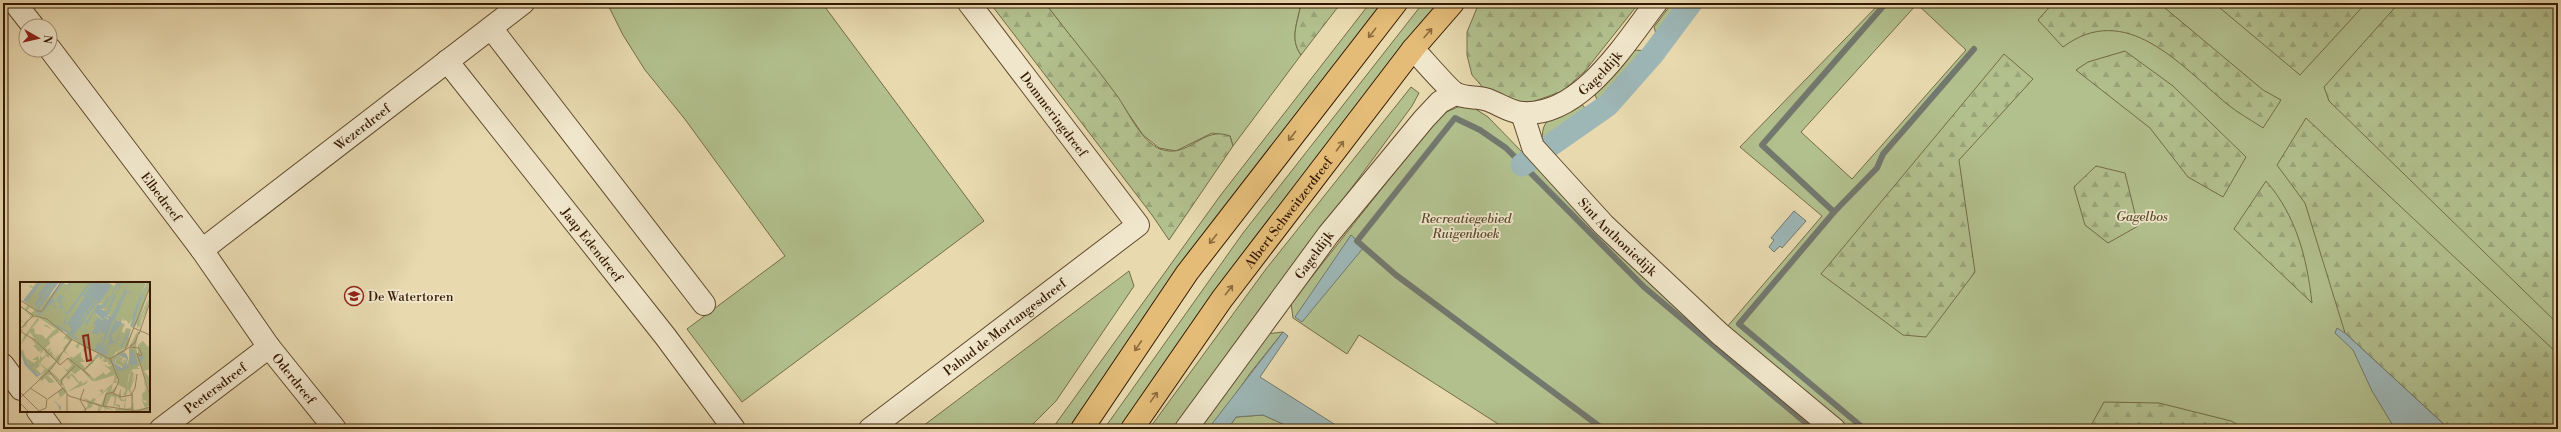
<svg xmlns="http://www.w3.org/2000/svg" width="2561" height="432" viewBox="0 0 2561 432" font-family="'Libre Bodoni',serif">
	<defs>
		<pattern id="forest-firs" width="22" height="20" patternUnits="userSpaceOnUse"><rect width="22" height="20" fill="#b2c08e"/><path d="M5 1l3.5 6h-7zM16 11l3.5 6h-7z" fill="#9aa479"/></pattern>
	</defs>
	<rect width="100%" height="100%" fill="#e8d9af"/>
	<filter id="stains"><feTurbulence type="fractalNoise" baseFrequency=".005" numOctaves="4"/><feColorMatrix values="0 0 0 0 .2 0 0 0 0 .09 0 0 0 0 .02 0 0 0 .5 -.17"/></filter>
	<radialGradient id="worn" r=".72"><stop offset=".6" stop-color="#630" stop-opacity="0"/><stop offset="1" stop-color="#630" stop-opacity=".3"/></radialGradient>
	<g fill="#b2c08e" stroke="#746c47" fill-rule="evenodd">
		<path d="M 607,3 L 822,3 L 984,221 L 742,402 L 687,329 L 785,256 L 684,118 L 645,70 L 623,35 Z"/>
		<path d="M 1045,3 L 1301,3 C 1298,22 1289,38 1301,55 L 1233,146 L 1230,136 L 1212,133 L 1176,151 L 1159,148 L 1143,135 L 1117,97 Z"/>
		<path d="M 1370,3 L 1386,3 L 1128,342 L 1068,429 L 1052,429 L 1220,196 Z"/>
		<path d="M 1423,3 L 1443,3 L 1123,429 L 1104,429 L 1243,233 Z"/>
		<path d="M 1672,3 L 1684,3 L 1657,37 L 1654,27 Z"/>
		<path d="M 1880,3 L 2558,3 L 2558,429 L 1850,429 L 1726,328 L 1822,216 L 1740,147 ZM 1917,4 L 1966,50 L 1852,179 L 1801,132 Z"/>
		<path d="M 1634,50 L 1649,51 L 1600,106 L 1595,95 Z"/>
		<path d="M 1411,87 L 1419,93 L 1412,106 L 1249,327 L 1177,429 L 1149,429 L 1266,269 Z"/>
		<path d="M 1581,103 L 1589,113 L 1550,138 L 1544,145 C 1536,117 1560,113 1581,103 Z"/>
		<path d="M 1462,105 L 1474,108 L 1488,117 L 1597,229 L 1820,429 L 1506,429 L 1359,335 L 1347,354 L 1293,318 L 1291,303 L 1440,115 Z"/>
		<path d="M 1129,271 L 1134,286 L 1056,401 L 1028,429 L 919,429 Z"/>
		<path d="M 1283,332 L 1251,372 L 1211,429 L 1195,429 L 1266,334 Z"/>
		<path d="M 1263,415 L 1294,429 L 1228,429 L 1236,417 Z"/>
	</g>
	<g fill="url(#forest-firs)" stroke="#746c47">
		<path d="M 990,3 L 1045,3 C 1069,35 1095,65 1118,97 C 1129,113 1141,141 1160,149 C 1189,160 1202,125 1230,136 L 1233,146 L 1169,240 L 1152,215 Z"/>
		<path d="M 1301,3 L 1341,3 L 1301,55 C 1289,38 1298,23 1301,3 Z"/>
		<path d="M 1479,3 L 1639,3 L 1585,71 L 1563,91 L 1532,102 L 1505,102 L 1486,91 L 1472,75 L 1467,55 L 1467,32 Z"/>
		<path d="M 2053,3 L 2159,3 L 2263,90 L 2281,100 L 2263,128 C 2251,120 2238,113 2227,104 C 2180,65 2126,0 2063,47 L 2038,20 Z"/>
		<path d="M 2214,3 L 2366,3 L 2300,75 Z"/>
		<path d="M 2399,3 L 2558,3 L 2558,324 L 2329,101 L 2324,87 Z"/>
		<path d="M 2125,51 L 2173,86 L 2246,157 L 2223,197 L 2188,177 L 2150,128 L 2076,70 L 2088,62 Z"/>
		<path d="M 2004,54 L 2033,79 L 1959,160 L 1975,272 L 1926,337 L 1903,335 L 1821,274 Z"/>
		<path d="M 2306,118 L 2558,354 L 2558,429 L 2449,429 L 2345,333 L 2305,203 L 2277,165 Z"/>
		<path d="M 2096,166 L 2125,173 L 2138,226 L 2108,243 L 2085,225 L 2074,187 Z"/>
		<path d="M 2266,181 C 2296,215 2307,258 2312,303 L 2234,229 Z"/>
		<path d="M 2104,402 L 2159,403 L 2231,421 L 2246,429 L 2089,429 Z"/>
	</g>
	<g fill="#9db7b7" stroke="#73786e">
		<path d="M 1794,211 L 1806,221 L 1782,248 L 1780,246 L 1774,252 L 1769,247 L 1774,240 L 1771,238 Z"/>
		<path d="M 1351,235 L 1364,247 L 1302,322 L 1295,317 Z"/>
		<path d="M 2337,328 L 2345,333 L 2449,429 L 2395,429 L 2372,391 L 2353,350 L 2335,333 Z"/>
		<path d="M 1283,332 L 1288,336 L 1260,377 L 1342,429 L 1294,429 L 1263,415 L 1236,417 L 1228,429 L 1208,429 Z"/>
	</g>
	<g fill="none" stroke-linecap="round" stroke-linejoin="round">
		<g stroke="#73786e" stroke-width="6">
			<path d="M 1834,212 L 1762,145 L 1886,3"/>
			<path d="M 1862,427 L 1739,324 L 1834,212 L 1877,168 L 1883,154 L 1974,49"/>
			<path d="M 1603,429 L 1396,275 L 1357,241 L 1455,118 L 1480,130 L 1506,148 L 1644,287 L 1813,429"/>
		</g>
		<path stroke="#9db7b7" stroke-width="23" d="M 1522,165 L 1608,105 L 1653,54 L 1691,3"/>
		<g stroke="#62492c" stroke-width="24">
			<g id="street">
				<path d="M 15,3 L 33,26"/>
				<path d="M 491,28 L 704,304"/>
				<path id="s1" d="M 50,49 L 202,250 L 269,347 L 335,429"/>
				<path id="s2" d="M 1413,49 C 1421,57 1448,89 1455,93 C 1464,99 1478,96 1488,100 C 1499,104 1510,112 1522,113 C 1581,117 1625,43 1656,3"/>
				<path id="s3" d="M 447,61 L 665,336 L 734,429"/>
				<path id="s4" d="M 1522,113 L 1533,147 L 1604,225 L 1720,334 L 1834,429"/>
				<path id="s5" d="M 202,250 L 523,3"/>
				<path d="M 3,365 L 21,389"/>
				<path d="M 38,411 L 51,429"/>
				<path id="s6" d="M 161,429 L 269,347"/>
				<path id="s7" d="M 870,429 L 1138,225 L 969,3"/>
				<path id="s8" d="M 1186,429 L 1328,235 L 1424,119 L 1440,102 L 1455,94"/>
			</g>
		</g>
		<g stroke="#351900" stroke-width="24">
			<g id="highway">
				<path d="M 1082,429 L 1187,273 L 1396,3"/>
				<path id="s9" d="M 1132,429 L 1222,299 L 1413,49 L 1453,3"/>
			</g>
		</g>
		<use href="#street" stroke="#f0e6cb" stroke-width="22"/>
		<use href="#highway" stroke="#e4bc78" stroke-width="22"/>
	</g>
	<defs><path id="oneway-shaft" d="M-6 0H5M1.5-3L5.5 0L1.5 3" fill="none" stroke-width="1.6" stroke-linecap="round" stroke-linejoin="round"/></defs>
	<g stroke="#8c6a3c">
		<use href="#oneway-shaft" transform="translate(1372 33) rotate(128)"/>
		<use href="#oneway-shaft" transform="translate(1428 33) rotate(-49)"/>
		<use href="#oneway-shaft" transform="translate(1292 136) rotate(128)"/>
		<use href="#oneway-shaft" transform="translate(1340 146) rotate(-53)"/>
		<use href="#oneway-shaft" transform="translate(1213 239) rotate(128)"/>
		<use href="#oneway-shaft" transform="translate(1229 290) rotate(-52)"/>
		<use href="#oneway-shaft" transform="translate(1138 346) rotate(124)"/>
		<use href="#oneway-shaft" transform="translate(1154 397) rotate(-55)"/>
	</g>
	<defs>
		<g id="school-ring" transform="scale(1)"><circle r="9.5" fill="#f0e6cb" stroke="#8f2418" stroke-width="1.5"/><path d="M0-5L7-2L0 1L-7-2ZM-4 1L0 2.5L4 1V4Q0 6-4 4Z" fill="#8f2418"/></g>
	</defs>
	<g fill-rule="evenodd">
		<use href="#school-ring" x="354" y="296"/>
	</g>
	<g text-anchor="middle" stroke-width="3.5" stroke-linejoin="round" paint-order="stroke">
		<g font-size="13" fill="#351900" stroke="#f0e6cb">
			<text dy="5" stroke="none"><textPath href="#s2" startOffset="222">Gageldijk</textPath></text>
			<text transform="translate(1054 114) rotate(53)" y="5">Dommeringdreef</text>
			<text dy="5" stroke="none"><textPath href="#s5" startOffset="202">Wezerdreef</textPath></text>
			<text dy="5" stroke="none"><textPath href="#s1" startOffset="185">Elbedreef</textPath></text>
			<text dy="5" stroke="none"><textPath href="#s9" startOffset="267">Albert Schweitzerdreef</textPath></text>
			<text dy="5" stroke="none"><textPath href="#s4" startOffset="159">Sint Anthoniedijk</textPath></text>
			<text dy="5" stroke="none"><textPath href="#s3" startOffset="234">Jaap Edendreef</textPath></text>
			<text dy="5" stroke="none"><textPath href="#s8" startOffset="216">Gageldijk</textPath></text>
			<text dy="5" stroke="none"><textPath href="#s7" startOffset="169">Pahud de Mortangesdreef</textPath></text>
			<text dy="5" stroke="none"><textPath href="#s1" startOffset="410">Oderdreef</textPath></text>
			<text dy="5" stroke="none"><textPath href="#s6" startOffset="68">Peetersdreef</textPath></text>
		</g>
		<g font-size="13" font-style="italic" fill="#5a4b2b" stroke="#f0e6cb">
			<text x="2142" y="221">Gagelbos</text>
			<text x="1466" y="223">Recreatiegebied<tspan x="1466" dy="15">Ruigenhoek</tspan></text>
		</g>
		<g font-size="13" fill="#351900" stroke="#f0e6cb" text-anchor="start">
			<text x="368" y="301">De Watertoren</text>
		</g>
	</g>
	<g transform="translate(20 282)">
		<rect width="130" height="130" fill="#e8d9af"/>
		<path d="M 17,0 L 37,0 L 28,17 L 41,0 L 47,3 L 50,0 L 79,0 L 80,2 L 88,0 L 94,4 L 96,0 L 126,0 L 114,35 L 127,0 L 130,0 L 130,11 L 128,10 L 118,41 L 130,11 L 120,42 L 121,42 L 126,24 L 129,17 L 130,17 L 130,19 L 119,48 L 120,43 L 117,46 L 117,41 L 112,45 L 113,37 L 109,42 L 106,38 L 103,39 L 104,35 L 101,40 L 97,38 L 97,41 L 104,42 L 102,50 L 104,51 L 106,46 L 111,47 L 107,55 L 109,56 L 112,49 L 108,65 L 96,70 L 92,76 L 98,70 L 107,66 L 104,71 L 108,76 L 108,78 L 104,72 L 102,79 L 99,77 L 104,81 L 103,78 L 106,77 L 103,85 L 95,81 L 98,73 L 102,76 L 103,72 L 97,72 L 93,80 L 100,88 L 104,87 L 107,81 L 106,86 L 109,77 L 109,66 L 118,48 L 116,65 L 120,84 L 117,85 L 120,87 L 123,95 L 120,87 L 113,87 L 109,93 L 107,105 L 110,107 L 113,114 L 114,128 L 125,126 L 121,116 L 125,121 L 127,119 L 123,118 L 122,112 L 126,108 L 123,108 L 126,107 L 124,101 L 124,98 L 130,115 L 130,123 L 126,125 L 130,125 L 130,130 L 96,129 L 95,125 L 97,127 L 104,127 L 105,119 L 101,119 L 97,114 L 95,122 L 100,123 L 100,126 L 95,123 L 93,126 L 95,115 L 91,114 L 86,125 L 94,128 L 86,127 L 84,130 L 85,126 L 82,125 L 82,127 L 80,124 L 81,130 L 73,130 L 77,129 L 79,125 L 73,121 L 72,125 L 61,130 L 68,124 L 67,119 L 61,115 L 71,119 L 73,116 L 76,117 L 74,120 L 81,123 L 88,107 L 76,117 L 82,111 L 79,108 L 83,107 L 83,110 L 93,101 L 91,110 L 97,103 L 94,111 L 98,114 L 101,106 L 101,117 L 104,118 L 106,115 L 105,127 L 112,125 L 113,118 L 108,107 L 106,114 L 103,113 L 106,107 L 97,102 L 99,99 L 97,96 L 95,99 L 98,98 L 97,101 L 93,101 L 95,93 L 73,100 L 76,98 L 72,99 L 61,87 L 55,92 L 51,89 L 47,95 L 52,91 L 59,100 L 62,99 L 62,102 L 68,98 L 66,102 L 47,110 L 36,119 L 40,115 L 38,109 L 44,105 L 29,90 L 31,93 L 27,93 L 35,100 L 29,101 L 25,96 L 22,99 L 19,96 L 26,89 L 21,92 L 25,87 L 18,80 L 20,84 L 16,87 L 21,92 L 19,93 L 10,87 L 6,81 L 9,83 L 0,70 L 0,67 L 3,68 L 6,76 L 14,81 L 17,78 L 12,78 L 16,75 L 18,74 L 20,79 L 20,74 L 22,76 L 26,73 L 24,68 L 20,72 L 21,68 L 19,70 L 13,63 L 16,63 L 13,59 L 16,59 L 12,58 L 11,55 L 15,57 L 10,50 L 0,64 L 5,52 L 2,51 L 6,52 L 18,35 L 9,36 L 6,44 L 0,47 L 3,47 L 2,50 L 0,49 L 0,47 L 5,42 L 0,38 L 0,36 L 4,41 L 11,34 L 0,24 L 5,27 L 8,23 L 10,25 L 7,29 L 11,31 L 15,28 L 5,20 L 6,18 L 3,20 L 13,6 L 9,5 L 11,3 L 13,5 ZM 83,21 L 81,27 L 84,27 L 86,33 L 90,33 L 87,38 L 85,35 L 83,38 L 80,36 L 79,41 L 79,35 L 73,30 L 78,22 ZM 18,35 L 36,47 L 33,49 L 27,43 L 23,43 L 29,46 L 26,49 L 29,46 L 33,49 L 26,57 L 22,53 L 15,52 L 14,46 L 11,47 L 19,38 ZM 39,47 L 41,51 L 43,49 L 47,51 L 43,58 L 46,56 L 49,59 L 42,67 L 44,66 L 43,69 L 49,74 L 45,69 L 53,57 L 58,60 L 56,64 L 54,63 L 58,67 L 60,62 L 65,66 L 63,67 L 64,71 L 67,67 L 78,71 L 65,86 L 60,80 L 65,80 L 61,75 L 61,70 L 53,76 L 50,74 L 50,79 L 48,76 L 47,77 L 52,83 L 47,88 L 43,85 L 47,90 L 40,98 L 30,88 L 36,80 L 40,83 L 39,80 L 45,72 L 39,79 L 43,69 L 35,76 L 33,75 L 37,73 L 33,74 L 32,69 L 29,71 L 31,66 L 27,68 L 26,65 L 30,62 L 29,57 L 39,50 ZM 79,72 L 80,78 L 83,75 L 85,78 L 83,77 L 81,81 L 84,78 L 84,80 L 87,80 L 87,78 L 89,83 L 93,82 L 89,85 L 83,82 L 91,89 L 86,93 L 82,89 L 83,91 L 74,97 L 65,88 L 73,81 L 76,84 L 73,81 ZM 29,73 L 36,79 L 27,87 L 20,81 L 26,74 L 29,76 ZM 51,93 L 59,102 L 47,110 L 42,99 L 46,95 L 49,98 ZM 120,49 L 118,63 L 123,59 L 128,65 L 130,62 L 130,79 L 127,81 L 130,80 L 130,87 L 124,89 L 130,96 L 130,111 L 118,73 L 118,63 Z" fill="#b2c08e" fill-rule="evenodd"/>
		<path d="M 55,0 L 62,0 L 57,7 L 59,10 L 43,30 L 39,28 L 40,25 L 37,26 L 44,12 L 35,23 L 35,17 L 44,3 L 46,3 L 42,10 L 50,1 L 51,6 ZM 87,17 L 82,28 L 78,28 L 75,33 L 78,35 L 75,33 L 68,44 L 69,46 L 72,43 L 74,44 L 76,42 L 78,43 L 73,49 L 64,49 L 66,46 L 63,44 L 61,47 L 62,43 L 66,45 L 71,37 L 63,41 L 76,24 L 78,23 L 75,29 L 83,21 L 82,27 ZM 32,24 L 44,33 L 48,32 L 40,42 L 37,40 L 39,36 L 37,38 L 39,30 L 37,33 L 33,32 L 29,38 L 26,35 L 28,31 L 25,34 Z" fill="#b2c08e"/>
		<path d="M 111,89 L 114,91 L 112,99 L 116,92 L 110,108 L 107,105 Z" fill="#b2c08e"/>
		<path d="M 41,0 L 39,5 L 42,0 L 47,3 L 50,0 L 53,0 L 47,4 L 44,1 L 32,16 L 35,18 L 34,21 L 41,11 L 45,7 L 46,8 L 49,4 L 50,4 L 46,8 L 42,10 L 40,12 L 41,15 L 44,13 L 40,20 L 42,21 L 46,16 L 46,17 L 40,24 L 44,23 L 41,28 L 39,24 L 41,22 L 38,21 L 39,16 L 33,22 L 43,31 L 45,29 L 49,32 L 71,0 L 63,11 L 77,20 L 65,38 L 67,39 L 78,22 L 81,23 L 84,19 L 81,27 L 85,29 L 96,3 L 99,1 L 98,4 L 101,0 L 100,6 L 95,13 L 99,5 L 97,4 L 85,29 L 87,30 L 84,37 L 87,35 L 87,39 L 91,34 L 91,36 L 108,0 L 105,8 L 121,14 L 127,0 L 112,45 L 118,39 L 119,36 L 130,4 L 130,5 L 118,40 L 113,46 L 110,44 L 122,14 L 104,9 L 80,71 L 87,58 L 82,72 L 89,59 L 90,55 L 87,57 L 95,38 L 99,39 L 105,42 L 101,49 L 104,42 L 102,41 L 91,54 L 93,56 L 94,53 L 92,58 L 100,63 L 103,61 L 94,58 L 98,46 L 94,58 L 96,58 L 101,45 L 97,59 L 102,45 L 97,59 L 101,50 L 98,59 L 102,61 L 103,60 L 108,47 L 109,46 L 106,55 L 111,47 L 107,60 L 112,47 L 107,60 L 106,62 L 104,63 L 107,61 L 106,55 L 103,64 L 100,66 L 101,63 L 94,61 L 90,62 L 91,66 L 89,62 L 85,72 L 89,66 L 87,73 L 89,74 L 88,74 L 74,68 L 81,55 L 83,56 L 81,58 L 81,55 L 77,65 L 81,59 L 79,70 L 84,55 L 85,50 L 82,52 L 80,48 L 78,53 L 59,46 L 77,21 L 64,14 L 47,39 L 64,14 L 62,12 L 45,38 L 46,40 L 44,43 L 44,38 L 48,32 L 44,31 L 33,24 L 33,22 L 31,24 L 34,18 L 19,34 L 18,28 L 22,29 ZM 74,30 L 83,38 L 82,40 L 79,35 L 72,43 L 76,42 L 73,50 L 64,49 L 60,46 L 65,39 L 66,45 ZM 111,60 L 111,67 L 115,71 L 118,83 L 108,83 L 109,86 L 111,85 L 98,90 L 93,81 L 80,73 L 75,78 L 78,72 L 93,80 L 97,72 L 106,71 L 108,76 L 106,86 L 109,82 ZM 98,73 L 107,77 L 102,86 L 94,81 ZM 0,70 L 2,71 L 10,86 L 15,81 L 18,84 L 16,87 L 18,84 L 15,82 L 11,86 L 18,93 L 26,89 L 17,95 L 27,106 L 33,118 L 36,120 L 41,115 L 38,109 L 41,108 L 38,110 L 41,115 L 36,120 L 41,125 L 40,130 L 38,123 L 33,118 L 27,106 L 5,83 Z" fill="#9db7b7" fill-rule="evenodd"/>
		<path fill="none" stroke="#9db7b7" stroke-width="2" d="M 22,10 L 30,0M 65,12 L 74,0M 95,13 L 86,34 L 94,37 L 106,9M 18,14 L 28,0M 67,14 L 76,0M 68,14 L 77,0M 69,14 L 79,0M 70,15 L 79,2M 71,16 L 81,0M 72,17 L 83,1M 73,17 L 82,4M 74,18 L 86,1M 4,19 L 19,0M 75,19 L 87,2M 76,19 L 88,2M 6,20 L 21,0M 77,20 L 89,2M 78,21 L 91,3M 15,23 L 31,0M 16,23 L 33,0M 83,26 L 89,14M 17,27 L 36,0M 18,27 L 38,0M 64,30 L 72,19M 48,31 L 70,0M 113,36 L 121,14M 37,43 L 57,57M 47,43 L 67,15M 47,43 L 66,15M 50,43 L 68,16M 50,44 L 69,17M 50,46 L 70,17M 51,47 L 71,18M 52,47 L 64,31M 50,52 L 73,19M 52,53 L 58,42M 52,54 L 75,21M 123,75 L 121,78 L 121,80 L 120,76 Z"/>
		<path fill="none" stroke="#a08c69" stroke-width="1" d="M 0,18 L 17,29 L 22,29 L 41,0M 0,24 L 14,34M 15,34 L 27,37 L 51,57 L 90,77 L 110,65 L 119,66 L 122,73 L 120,74 L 118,71M 114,46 L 130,53M 0,47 L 13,34M 0,49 L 16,59M 119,52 L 130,20M 17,60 L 40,83 L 48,76M 110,64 L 115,61 L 119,50M 105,68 L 130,5M 117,71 L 130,114M 48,76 L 70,94M 28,88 L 49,114 L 82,124M 64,88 L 74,78M 41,103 L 42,97 L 55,84M 64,107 L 60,118 L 66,128 L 64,130M 0,110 L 19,129 L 26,126 L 27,117 L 10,106M 93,111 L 101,115 L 111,113 L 115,106 L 117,92M 47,112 L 47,130M 0,116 L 32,86 L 52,57M 28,117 L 43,106M 0,121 L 9,130M 83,124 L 86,112 L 94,110 L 99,99 L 90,76M 83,124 L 117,129 L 130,125M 112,128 L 112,112"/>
		<path fill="#8f2418" fill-opacity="0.15" stroke="#8f2418" stroke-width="2" d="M 68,53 L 71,78 L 67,79 L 63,54 Z"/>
		<rect width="130" height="130" fill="none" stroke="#351900" stroke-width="2"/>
	</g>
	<rect width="2561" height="432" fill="none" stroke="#e8d9af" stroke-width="16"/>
	<rect x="4" y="4" width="2553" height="424" fill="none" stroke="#351900" stroke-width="2"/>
	<rect x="8" y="8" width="2545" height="416" fill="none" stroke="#351900"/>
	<g transform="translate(38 38) rotate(98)"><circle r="19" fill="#f0e6cb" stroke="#a5947a"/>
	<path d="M0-3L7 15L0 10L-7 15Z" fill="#8f2418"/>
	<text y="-6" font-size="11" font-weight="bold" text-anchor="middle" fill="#351900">N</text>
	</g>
	<rect width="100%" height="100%" filter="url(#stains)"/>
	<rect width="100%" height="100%" fill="url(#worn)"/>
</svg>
